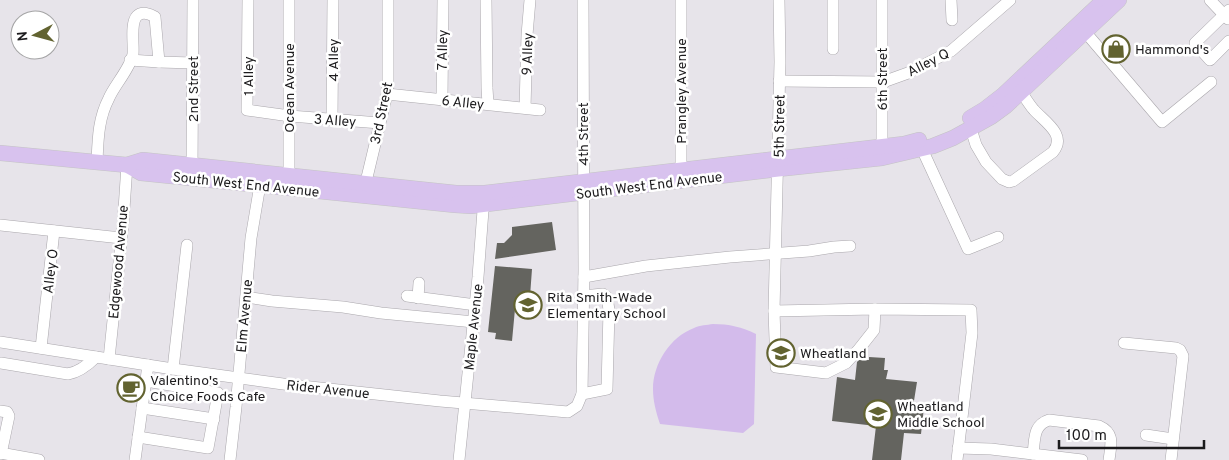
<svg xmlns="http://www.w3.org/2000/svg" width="1229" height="460" viewBox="0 0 1229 460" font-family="Overpass,sans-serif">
	<rect width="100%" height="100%" fill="#e7e4ea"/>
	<path fill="#d3bbeb" d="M 713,324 C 729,324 742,327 756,334 L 754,424 L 743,433 L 660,424 C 656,412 653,401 653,389 C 653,364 670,337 694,328 C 700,325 707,325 713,324 Z"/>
	<g fill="#64645f">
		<path d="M 552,222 L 556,250 L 495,259 L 497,243 L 504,243 L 512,235 L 512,227 Z"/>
		<path d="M 495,266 L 532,269 L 529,310 L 515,309 L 512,341 L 495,339 L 496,333 L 488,332 Z"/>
		<path d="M 869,357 L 885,358 L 884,370 L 888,370 L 886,379 L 917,382 L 913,407 L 924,407 L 921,434 L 904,433 L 901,460 L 872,460 L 876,426 L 832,421 L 837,377 L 855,380 L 857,362 L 859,360 L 869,360 Z"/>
	</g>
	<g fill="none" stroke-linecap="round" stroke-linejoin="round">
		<g stroke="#aaa7ac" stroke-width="12">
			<g id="minor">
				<path d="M 248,0 L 247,110 L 290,116 L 380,123"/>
				<path d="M 486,0 L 487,88 L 488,104"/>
				<path d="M 779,0 L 780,62 L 774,311 L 875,309 L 971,310 L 972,333 L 957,460"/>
				<path d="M 882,0 L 882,154"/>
				<path d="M 951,0 L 952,20"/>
				<path d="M 1210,0 L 1228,19"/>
				<path d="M 1229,10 L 1195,43 L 1210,60 L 1229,41"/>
				<path d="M 1081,27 L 1162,122 L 1211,82"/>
				<path d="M 833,49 L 833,0"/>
				<path d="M 130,60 L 159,62"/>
				<path d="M 779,81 L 883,82 L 908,73 L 951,51 L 1010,0"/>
				<path d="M 387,94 L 540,110"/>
				<path d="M 442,99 L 443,0"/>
				<path d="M 525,108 L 527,35 L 530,0"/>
				<path d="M 332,120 L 333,0"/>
				<path d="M 971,129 L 976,145 L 986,162 L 1002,179 L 1009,182 L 1013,181 L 1053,152 C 1067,135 1045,122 1034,110 C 1028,103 1023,94 1018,87"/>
				<path d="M 922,149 L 968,249 L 998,237"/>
				<path d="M 97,162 C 98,140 98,119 109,98 C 114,86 131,67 133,54 C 134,45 130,23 137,16 C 142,11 150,14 155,17 L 159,62 L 193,63"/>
				<path d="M 192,173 L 193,0"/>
				<path d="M 289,175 L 289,0"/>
				<path d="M 681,178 L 681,0"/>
				<path d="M 364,190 L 387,94 L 388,83 L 388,0"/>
				<path d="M 0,225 L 121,238"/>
				<path d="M 584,277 L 646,266 L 730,257 L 809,251 L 834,247 L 850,246"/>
				<path d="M 407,296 L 476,305"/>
				<path d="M 246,297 L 272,301 L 343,307 L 381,313 L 474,322"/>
				<path d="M 418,298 L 419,283"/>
				<path d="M 774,311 L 776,367 L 826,373 L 846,363 L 859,349 L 874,330 L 875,309"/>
				<path d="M 0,342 L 173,369 L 283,384 L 440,401 L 568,412 L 577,406 L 582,394 L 584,270 L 583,0"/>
				<path d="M 1124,343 L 1176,348 L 1180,350 L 1183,356 L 1171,460"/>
				<path d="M 41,348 L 54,231"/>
				<path d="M 109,359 L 123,224 L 127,165"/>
				<path d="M 1,363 L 68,374 C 79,372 88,365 96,357"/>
				<path d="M 173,369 L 187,245"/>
				<path d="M 582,394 L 607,389 L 609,310 L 607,297 L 603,294 L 583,296"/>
				<path d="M 142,408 L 214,419"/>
				<path d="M 0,411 L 7,412 L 9,416 L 1,454"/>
				<path d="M 1146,435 L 1173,439"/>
				<path d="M 138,437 L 208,448 L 218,393 L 146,381"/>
				<path d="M 958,448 L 991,449 L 1082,460"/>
				<path d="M 0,453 L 39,460"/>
				<path d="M 1033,454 C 1035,439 1033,425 1049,420 L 1099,426 C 1115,433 1111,445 1109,460"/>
				<path d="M 135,460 L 148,365"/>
				<path d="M 230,460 L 236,407 L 251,238 L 261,179"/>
				<path d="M 459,460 L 478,277 L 484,197"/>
			</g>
		</g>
		<g stroke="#c4c4c4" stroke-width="16">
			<g id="major">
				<path d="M 970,118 L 985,109 L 1003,95 L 1104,0"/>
				<path d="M 0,153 L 127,165 L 141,173 L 455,205 L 471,206 L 778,169 L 882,158 L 933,146 L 953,138 L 991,117 L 1006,106 L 1119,0"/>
				<path d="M 127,165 L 143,160 L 456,193 L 485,193 L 904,144 L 919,140"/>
			</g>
		</g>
		<use href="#minor" stroke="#fff" stroke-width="11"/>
		<use href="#major" stroke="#d8c2ee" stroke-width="15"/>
	</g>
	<defs>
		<g id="shop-ring" transform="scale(1.4375)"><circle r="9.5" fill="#fff" stroke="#626330" stroke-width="1.5"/><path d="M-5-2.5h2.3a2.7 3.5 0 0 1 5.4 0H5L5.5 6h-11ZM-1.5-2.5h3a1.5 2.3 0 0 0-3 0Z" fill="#626330"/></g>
		<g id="school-ring" transform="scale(1.4375)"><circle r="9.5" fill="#fff" stroke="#626330" stroke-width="1.5"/><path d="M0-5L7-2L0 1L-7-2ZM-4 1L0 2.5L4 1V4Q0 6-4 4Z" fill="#626330"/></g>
		<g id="cafe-ring" transform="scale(1.4375)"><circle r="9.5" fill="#fff" stroke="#626330" stroke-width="1.5"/><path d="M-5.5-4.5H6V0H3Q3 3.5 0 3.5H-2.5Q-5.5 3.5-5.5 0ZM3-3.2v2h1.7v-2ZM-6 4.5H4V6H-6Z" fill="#626330"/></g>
	</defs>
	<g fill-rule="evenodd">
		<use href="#shop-ring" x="1116" y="49"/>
		<use href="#school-ring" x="528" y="305"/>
		<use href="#school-ring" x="781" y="353"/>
		<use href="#cafe-ring" x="131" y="388"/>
		<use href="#school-ring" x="878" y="414"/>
	</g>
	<g text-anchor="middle" stroke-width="5" stroke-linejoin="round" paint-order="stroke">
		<g font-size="14" fill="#1c1b1d" stroke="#fff" text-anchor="start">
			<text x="1135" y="54">Hammond's</text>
			<text x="547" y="302">Rita Smith-Wade<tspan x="547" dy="16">Elementary School</tspan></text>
			<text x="800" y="358">Wheatland</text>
			<text x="150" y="385">Valentino's<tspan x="150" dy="16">Choice Foods Cafe</tspan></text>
			<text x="897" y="411">Wheatland<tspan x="897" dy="16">Middle School</tspan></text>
		</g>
		<g font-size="14" fill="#1c1b1d" stroke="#fff">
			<text transform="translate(442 50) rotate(-89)" y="5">7 Alley</text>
			<text transform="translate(527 54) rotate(-88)" y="5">9 Alley</text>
			<text transform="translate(333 60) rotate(-90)" y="5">4 Alley</text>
			<text transform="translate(928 62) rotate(-27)" y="5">Alley Q</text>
			<text transform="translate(248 76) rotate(-90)" y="5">1 Alley</text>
			<text transform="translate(882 79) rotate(-90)" y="5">6th Street</text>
			<text transform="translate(289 88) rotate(-90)" y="5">Ocean Avenue</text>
			<text transform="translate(193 89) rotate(-90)" y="5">2nd Street</text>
			<text transform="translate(681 91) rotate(-90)" y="5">Prangley Avenue</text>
			<text transform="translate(463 102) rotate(6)" y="5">6 Alley</text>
			<text transform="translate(381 113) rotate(-78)" y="5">3rd Street</text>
			<text transform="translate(335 120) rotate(4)" y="5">3 Alley</text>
			<text transform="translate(779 126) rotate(-89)" y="5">5th Street</text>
			<text transform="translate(583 134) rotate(-90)" y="5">4th Street</text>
			<text transform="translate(246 184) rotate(6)" y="5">South West End Avenue</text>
			<text transform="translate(649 185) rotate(-7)" y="5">South West End Avenue</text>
			<text transform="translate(118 262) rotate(-85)" y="5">Edgewood Avenue</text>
			<text transform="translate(50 271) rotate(-83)" y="5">Alley O</text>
			<text transform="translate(244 316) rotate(-85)" y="5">Elm Avenue</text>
			<text transform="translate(473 327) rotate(-84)" y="5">Maple Avenue</text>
			<text transform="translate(328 389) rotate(6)" y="5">Rider Avenue</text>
		</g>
	</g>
	<g transform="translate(35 35) rotate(264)"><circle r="24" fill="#ffffff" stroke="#a4a4a5"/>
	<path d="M0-4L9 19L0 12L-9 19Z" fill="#626330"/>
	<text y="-8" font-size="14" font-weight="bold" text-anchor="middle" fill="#1c1b1d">N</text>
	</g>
	<path d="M1059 440v8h145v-8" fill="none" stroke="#1c1b1d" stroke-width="2.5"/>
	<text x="1066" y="440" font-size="15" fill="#1c1b1d" stroke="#ffffff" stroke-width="4" paint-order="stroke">100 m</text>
</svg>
